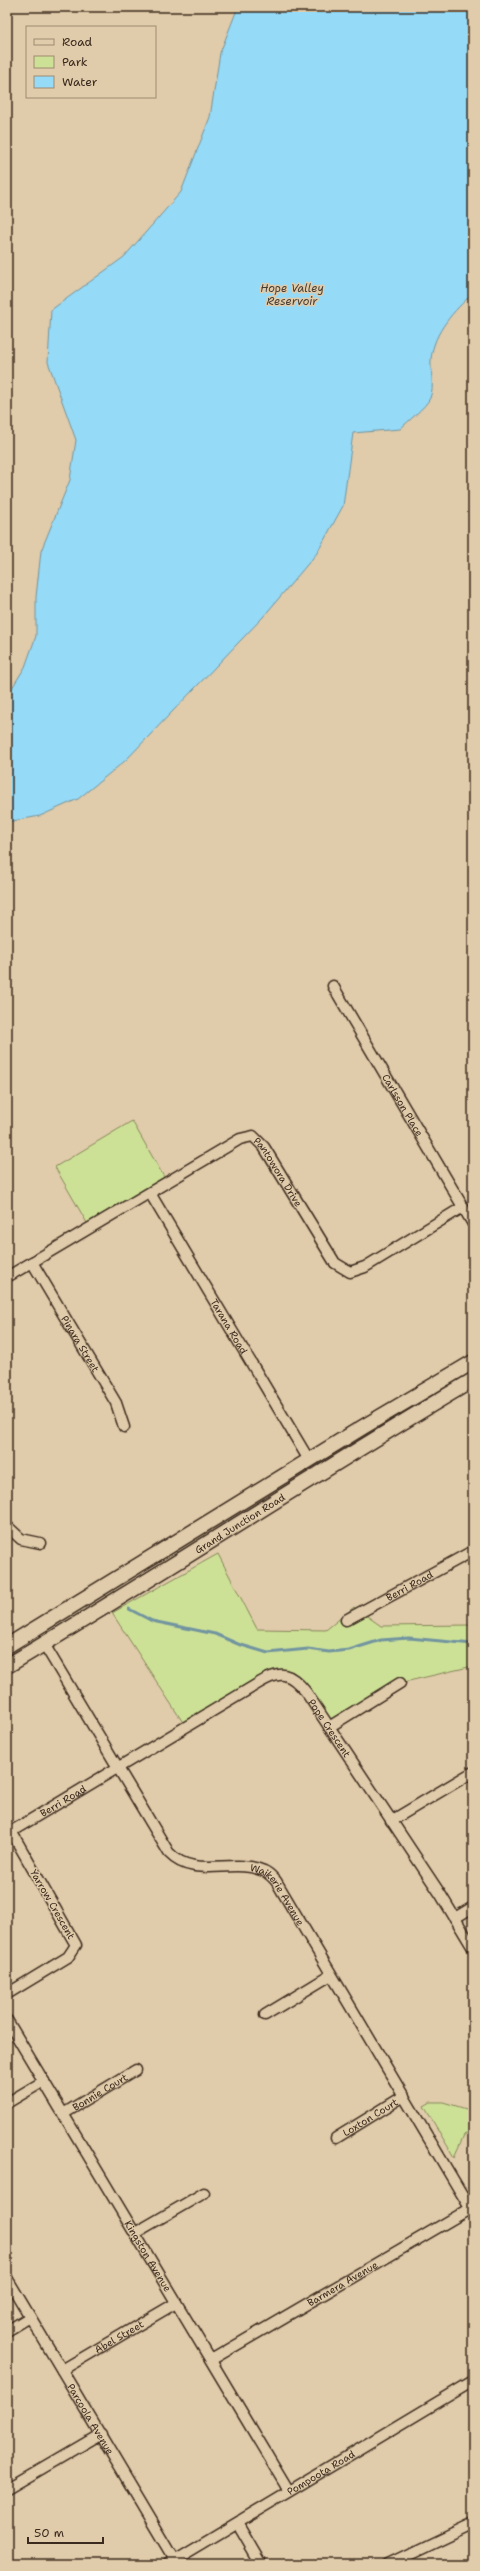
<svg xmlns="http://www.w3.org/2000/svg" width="480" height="2571" viewBox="0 0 480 2571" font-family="'Shantell Sans',sans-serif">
	<rect width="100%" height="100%" fill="#e0cbaa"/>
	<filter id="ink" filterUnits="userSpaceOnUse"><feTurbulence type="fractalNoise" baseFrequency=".025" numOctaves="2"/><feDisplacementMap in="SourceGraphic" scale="8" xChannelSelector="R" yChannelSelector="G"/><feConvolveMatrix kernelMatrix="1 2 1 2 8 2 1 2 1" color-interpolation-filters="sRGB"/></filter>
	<g filter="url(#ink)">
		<g fill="#cde196" stroke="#84865a">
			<path d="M 132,1121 L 164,1177 L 87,1223 L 55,1167 Z"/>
			<path d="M 218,1554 L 257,1629 L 326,1630 L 354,1607 L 381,1626 L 473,1625 L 473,1666 L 400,1683 L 329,1727 L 296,1679 L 283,1674 L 186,1727 L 112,1613 Z"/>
			<path d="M 431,2102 L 443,2102 L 473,2111 L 473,2129 L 464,2135 L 454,2157 L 424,2106 Z"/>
		</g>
		<path fill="#95daf7" stroke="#7194a0" d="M 238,7 L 473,7 L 473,293 C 454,311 434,331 431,359 C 430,372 435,385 430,398 C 426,407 407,422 400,429 L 353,433 L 343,506 L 317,553 L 263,617 L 126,760 L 78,799 L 40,816 L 7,822 L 7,696 L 25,667 L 36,636 L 36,597 L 41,551 L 70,480 L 76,440 L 48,362 L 51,310 L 124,257 L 181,192 L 210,117 L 220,53 Z"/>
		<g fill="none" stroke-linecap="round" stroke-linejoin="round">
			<path stroke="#7194a0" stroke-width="3" d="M 129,1609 L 152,1621 L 215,1634 L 238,1644 L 268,1653 L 308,1649 L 329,1652 L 349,1650 L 381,1640 L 409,1638 L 473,1644"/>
			<g stroke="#3b2a1e" stroke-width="13">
				<g id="street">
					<path id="s1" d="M 333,986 L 473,1224"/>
					<path id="s2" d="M 150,1193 L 309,1460"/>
					<path id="s3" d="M 32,1262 L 116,1403 L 124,1427"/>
					<path id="s4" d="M 7,1277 L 240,1139 L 253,1136 L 264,1147 L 335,1263 L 350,1272 L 365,1267 L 463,1207"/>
					<path d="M 7,1526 L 21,1539 L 40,1543"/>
					<path id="s5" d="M 346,1620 L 473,1551"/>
					<path id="s6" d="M 44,1644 L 169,1853 C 195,1880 233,1857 264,1871 C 269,1873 273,1878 276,1881 L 470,2208"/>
					<path d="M 329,1727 L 400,1683"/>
					<path d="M 391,1821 L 473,1772"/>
					<path id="s7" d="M 7,1834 L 259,1683 C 281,1670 290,1672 306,1692 L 441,1895 L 473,1948"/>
					<path d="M 455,1918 L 473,1907"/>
					<path d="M 7,1994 L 68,1957 L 76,1945 L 11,1831"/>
					<path d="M 265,2015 L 331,1975"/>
					<path id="s8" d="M 7,2020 L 289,2491"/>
					<path d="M 7,2103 L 44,2081"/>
					<path id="s9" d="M 63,2114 L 136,2070"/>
					<path id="s10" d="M 336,2138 L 404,2096"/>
					<path d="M 135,2233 L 204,2193"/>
					<path id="s11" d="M 7,2278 L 175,2560"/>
					<path d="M 7,2331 L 30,2317"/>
					<path id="s12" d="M 211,2360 L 473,2207"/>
					<path id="s13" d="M 62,2370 L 176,2303"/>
					<path d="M 7,2489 L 101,2434"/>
					<path d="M 237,2523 L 261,2564"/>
					<path id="s14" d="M 168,2564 L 473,2381"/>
					<path d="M 389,2564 L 473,2524"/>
				</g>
			</g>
			<g stroke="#3b2a1e" stroke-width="17">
				<g id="secondary">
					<path d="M 7,1646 L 363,1427 L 473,1362"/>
					<path id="s15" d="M 7,1666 C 164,1573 316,1473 473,1380"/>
				</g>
			</g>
			<use href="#street" stroke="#e0cbaa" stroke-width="10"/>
			<use href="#secondary" stroke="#e0cbaa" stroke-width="14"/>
		</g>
	</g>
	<g text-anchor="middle" stroke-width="3" stroke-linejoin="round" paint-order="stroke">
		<g font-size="10" fill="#3b2a1e" stroke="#e0cbaa">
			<text dy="4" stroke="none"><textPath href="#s1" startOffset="138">Carlsson Place</textPath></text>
			<text dy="4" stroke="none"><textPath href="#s4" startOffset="328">Pantowora Drive</textPath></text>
			<text dy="4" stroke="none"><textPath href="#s2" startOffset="155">Tarana Road</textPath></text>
			<text dy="4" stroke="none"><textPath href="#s3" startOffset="95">Pinara Street</textPath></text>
			<text dy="4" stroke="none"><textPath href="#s15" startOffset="273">Grand Junction Road</textPath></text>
			<text dy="4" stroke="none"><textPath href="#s5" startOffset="72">Berri Road</textPath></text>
			<text dy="4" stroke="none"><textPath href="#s7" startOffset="392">Pope Crescent</textPath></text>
			<text dy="4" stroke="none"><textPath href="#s7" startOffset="65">Berri Road</textPath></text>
			<text dy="4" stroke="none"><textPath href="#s6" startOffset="369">Waikerie Avenue</textPath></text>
			<text transform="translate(53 1904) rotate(60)" y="4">Yarrow Crescent</text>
			<text dy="4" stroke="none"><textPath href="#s9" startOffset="43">Bonnie Court</textPath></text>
			<text dy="4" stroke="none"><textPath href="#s10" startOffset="40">Loxton Court</textPath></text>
			<text dy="4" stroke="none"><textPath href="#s8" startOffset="275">Kingston Avenue</textPath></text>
			<text dy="4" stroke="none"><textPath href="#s12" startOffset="152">Barmera Avenue</textPath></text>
			<text dy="4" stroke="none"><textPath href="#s13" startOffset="66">Abel Street</textPath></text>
			<text dy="4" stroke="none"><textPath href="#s11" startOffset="164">Parcoola Avenue</textPath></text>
			<text dy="4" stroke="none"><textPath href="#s14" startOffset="178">Pompoota Road</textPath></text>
		</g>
		<g font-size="11" font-style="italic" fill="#443c34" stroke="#e0cbaa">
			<text x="292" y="292">Hope Valley<tspan x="292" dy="13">Reservoir</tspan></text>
		</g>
	</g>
	<rect width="480" height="2571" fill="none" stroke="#e0cbaa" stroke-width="24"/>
	<rect x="12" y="12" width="456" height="2547" fill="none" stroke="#3b2a1e" stroke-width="1.5" filter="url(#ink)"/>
	<rect x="26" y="26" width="130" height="72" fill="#e0cbaa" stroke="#9e8b72"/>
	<rect x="34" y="39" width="20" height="6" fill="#e0cbaa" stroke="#9e8b72"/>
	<text x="62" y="46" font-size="12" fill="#3b2a1e">Road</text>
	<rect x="34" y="56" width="20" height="12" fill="#cde196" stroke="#9e8b72"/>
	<text x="62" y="66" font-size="12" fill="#3b2a1e">Park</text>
	<rect x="34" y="76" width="20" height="12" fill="#95daf7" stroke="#9e8b72"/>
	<text x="62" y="86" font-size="12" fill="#3b2a1e">Water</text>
	<path d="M28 2537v6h75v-6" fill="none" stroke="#3b2a1e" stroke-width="2"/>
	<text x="34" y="2537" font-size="12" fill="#3b2a1e" stroke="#e0cbaa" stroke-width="3" paint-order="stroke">50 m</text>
</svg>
